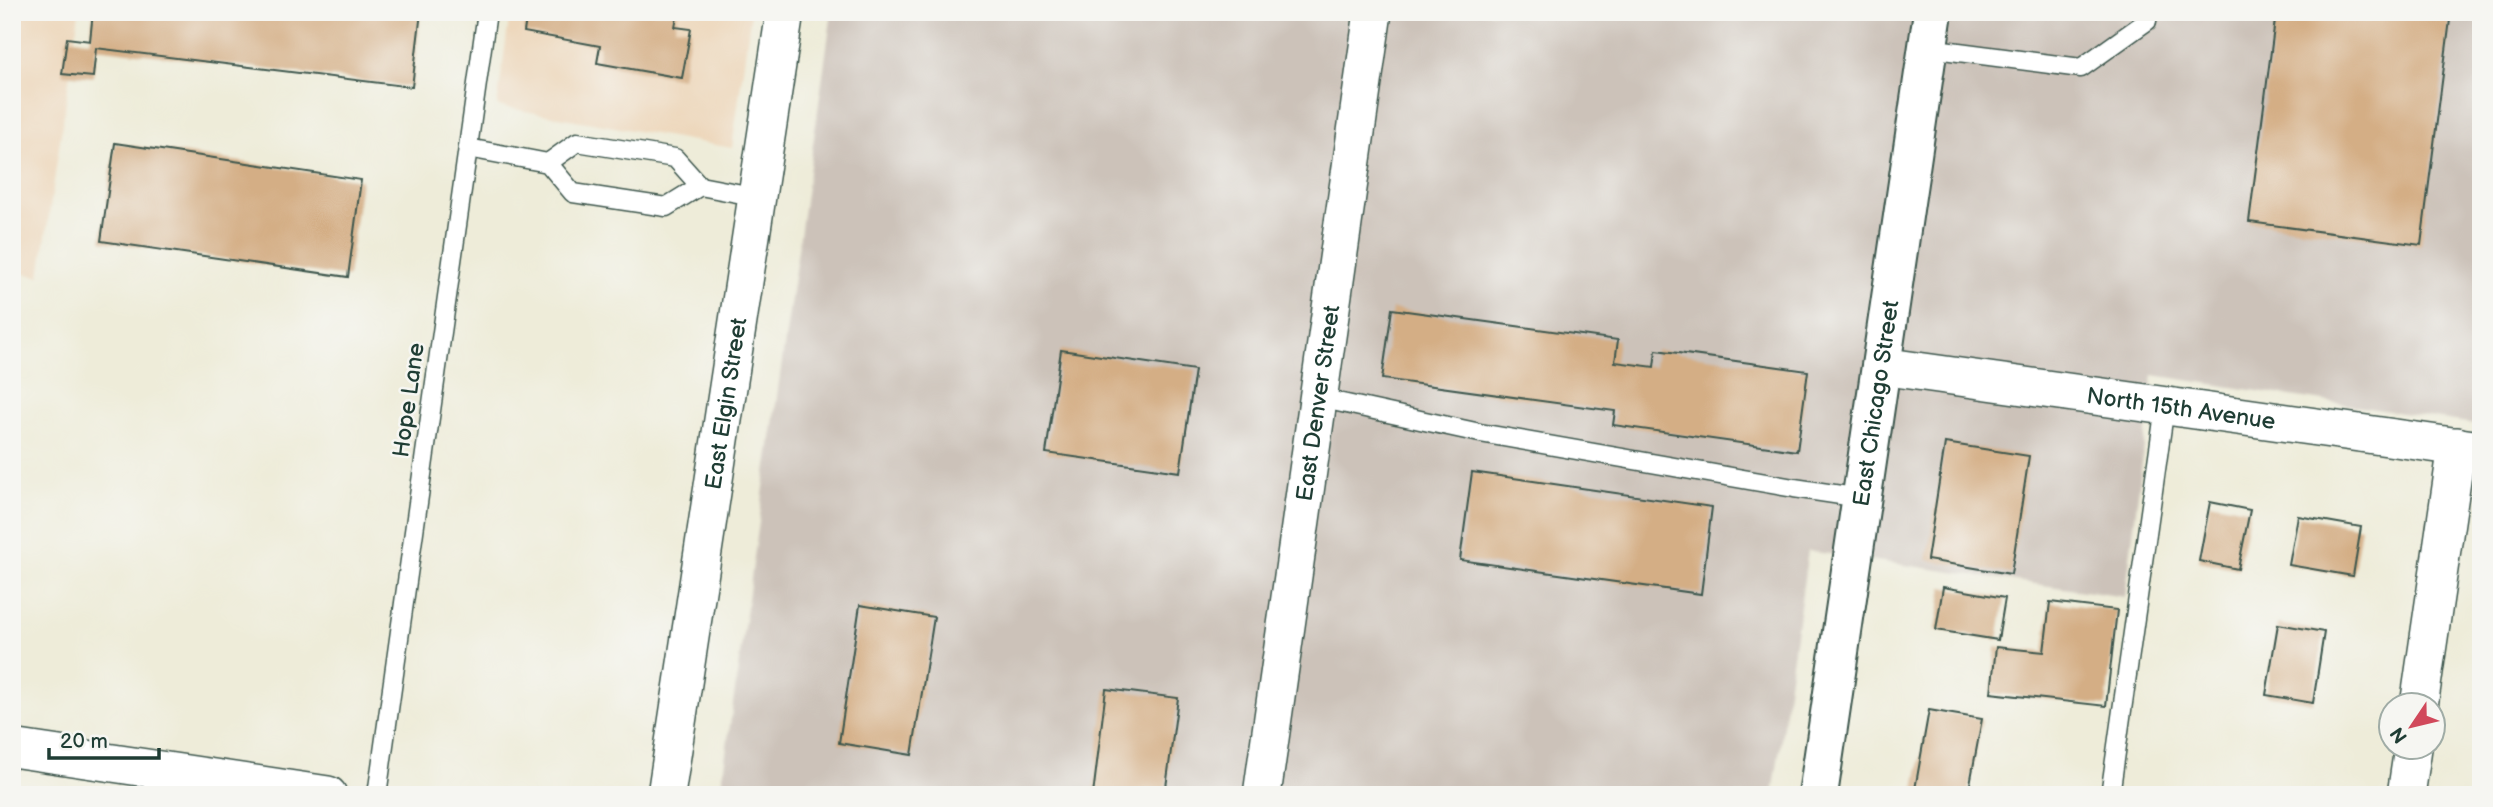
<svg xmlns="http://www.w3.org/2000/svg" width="2493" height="807" viewBox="0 0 2493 807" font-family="'Balsamiq Sans',sans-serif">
	<rect width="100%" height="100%" fill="#f6f6f2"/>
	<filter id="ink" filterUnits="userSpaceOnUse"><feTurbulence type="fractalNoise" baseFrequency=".0143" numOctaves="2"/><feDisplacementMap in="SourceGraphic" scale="14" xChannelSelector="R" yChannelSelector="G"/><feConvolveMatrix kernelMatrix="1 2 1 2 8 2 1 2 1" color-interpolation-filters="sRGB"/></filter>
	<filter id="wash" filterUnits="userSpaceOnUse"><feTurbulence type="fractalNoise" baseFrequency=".00686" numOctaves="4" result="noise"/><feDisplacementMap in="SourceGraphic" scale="28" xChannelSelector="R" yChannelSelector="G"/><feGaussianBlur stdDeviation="1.57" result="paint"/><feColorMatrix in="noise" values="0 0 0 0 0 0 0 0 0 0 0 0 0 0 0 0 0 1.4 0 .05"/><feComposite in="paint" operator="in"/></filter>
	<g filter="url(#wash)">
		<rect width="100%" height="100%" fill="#eeecd9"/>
		<g fill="#edd7bb">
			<path d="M 12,12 L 79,12 L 40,276 L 12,272 Z"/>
			<path d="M 510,12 L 751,12 L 732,148 L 497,106 Z"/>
		</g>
		<path fill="#ccc2b9" d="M 832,12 L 2481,12 L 2481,425 L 2153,375 L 2125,597 L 1808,551 L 1773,795 L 720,795 Z"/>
		<g id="blocks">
			<g fill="#d4ae85">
				<path d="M 93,12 L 421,12 L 412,87 L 96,48 L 93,77 L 62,74 L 67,38 L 90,41 Z"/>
				<path d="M 527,12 L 678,12 L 675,27 L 691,29 L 682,78 L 597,63 L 600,46 L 524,32 Z"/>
				<path d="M 2276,12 L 2451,12 L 2421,245 L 2249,222 Z"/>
				<path d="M 115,143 L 361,180 L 348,277 L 101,241 Z"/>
				<path d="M 1392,309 L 1618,340 L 1615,362 L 1654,367 L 1656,350 L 1808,371 L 1797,451 L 1613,425 L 1615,411 L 1382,379 Z"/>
				<path d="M 1061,350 L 1195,370 L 1180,472 L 1046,453 Z"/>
				<path d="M 1945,443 L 2029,456 L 2011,574 L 1927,560 Z"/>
				<path d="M 1472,472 L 1712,507 L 1701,594 L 1460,560 Z"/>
				<path d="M 2210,502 L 2250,510 L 2238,569 L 2199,561 Z"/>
				<path d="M 2298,516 L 2361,527 L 2353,576 L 2289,565 Z"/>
				<path d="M 1943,587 L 2005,598 L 1998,640 L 1936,630 Z"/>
				<path d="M 2050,602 L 2117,610 L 2106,706 L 1991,693 L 1996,647 L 2044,652 Z"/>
				<path d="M 860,605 L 934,617 L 912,755 L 839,743 Z"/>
				<path d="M 2278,624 L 2324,632 L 2313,703 L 2266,695 Z"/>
				<path d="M 1106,689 L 1178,698 L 1165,795 L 1093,795 Z"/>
				<path d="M 1929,710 L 1982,719 L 1968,795 L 1914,795 Z"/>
			</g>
		</g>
	</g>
	<g filter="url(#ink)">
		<use href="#blocks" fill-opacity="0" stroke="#3e574d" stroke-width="2"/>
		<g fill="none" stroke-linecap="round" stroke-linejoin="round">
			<g stroke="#3e574d" stroke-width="21">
				<g id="lane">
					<path d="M 1928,48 L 2081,68 L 2147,21 L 2148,12"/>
					<path d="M 468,148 L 548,163 L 573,193 L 666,207 L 700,186 L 675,158 L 577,142 L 548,163"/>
					<path d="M 700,186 L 758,197"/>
					<path d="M 1319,398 L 1480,433 L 1794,488 L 1861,498"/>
					<path d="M 377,795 L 487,12"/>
					<path d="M 2110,795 L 2165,406"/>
				</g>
			</g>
			<g stroke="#3e574d" stroke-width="40">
				<g id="street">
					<path id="s1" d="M 1881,366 L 2481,450"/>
					<path d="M 2419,706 L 2457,446"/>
					<path d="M 12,748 L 328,795"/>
					<path id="s2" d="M 666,795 L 785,12"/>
					<path id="s3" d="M 1262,795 L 1373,12"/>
					<path d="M 2406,795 L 2413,748"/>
				</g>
			</g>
			<g stroke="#3e574d" stroke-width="42">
				<g id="secondary">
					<path id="s4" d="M 1818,795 L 1933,12"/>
				</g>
			</g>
			<use href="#lane" stroke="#fff" stroke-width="18"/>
			<use href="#street" stroke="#fff" stroke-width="37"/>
			<use href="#secondary" stroke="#fff" stroke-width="38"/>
		</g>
	</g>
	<g text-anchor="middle" stroke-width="5" stroke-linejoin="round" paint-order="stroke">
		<g font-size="23" fill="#1f3d34" stroke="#f6f6f2">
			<text transform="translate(408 400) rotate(-82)" y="8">Hope Lane</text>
			<text dy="8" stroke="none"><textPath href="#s4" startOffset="396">East Chicago Street</textPath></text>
			<text dy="8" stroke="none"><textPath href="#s2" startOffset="396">East Elgin Street</textPath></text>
			<text dy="8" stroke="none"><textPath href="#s3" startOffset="396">East Denver Street</textPath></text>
			<text dy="8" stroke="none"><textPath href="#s1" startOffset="303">North 15th Avenue</textPath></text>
		</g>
	</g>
	<rect width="2493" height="807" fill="none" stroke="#f6f6f2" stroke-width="42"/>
	<g transform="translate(2412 726) rotate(235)"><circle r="33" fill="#f6f6f2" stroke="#a0aca6" stroke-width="2"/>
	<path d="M0-5L12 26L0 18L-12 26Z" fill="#d1495b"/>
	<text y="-10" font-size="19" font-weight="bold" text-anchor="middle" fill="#1f3d34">N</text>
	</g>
	<path d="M49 748v10h110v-10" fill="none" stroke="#1f3d34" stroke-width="3.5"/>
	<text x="60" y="748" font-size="21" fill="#1f3d34" stroke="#f6f6f2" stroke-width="5" paint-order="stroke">20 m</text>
</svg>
